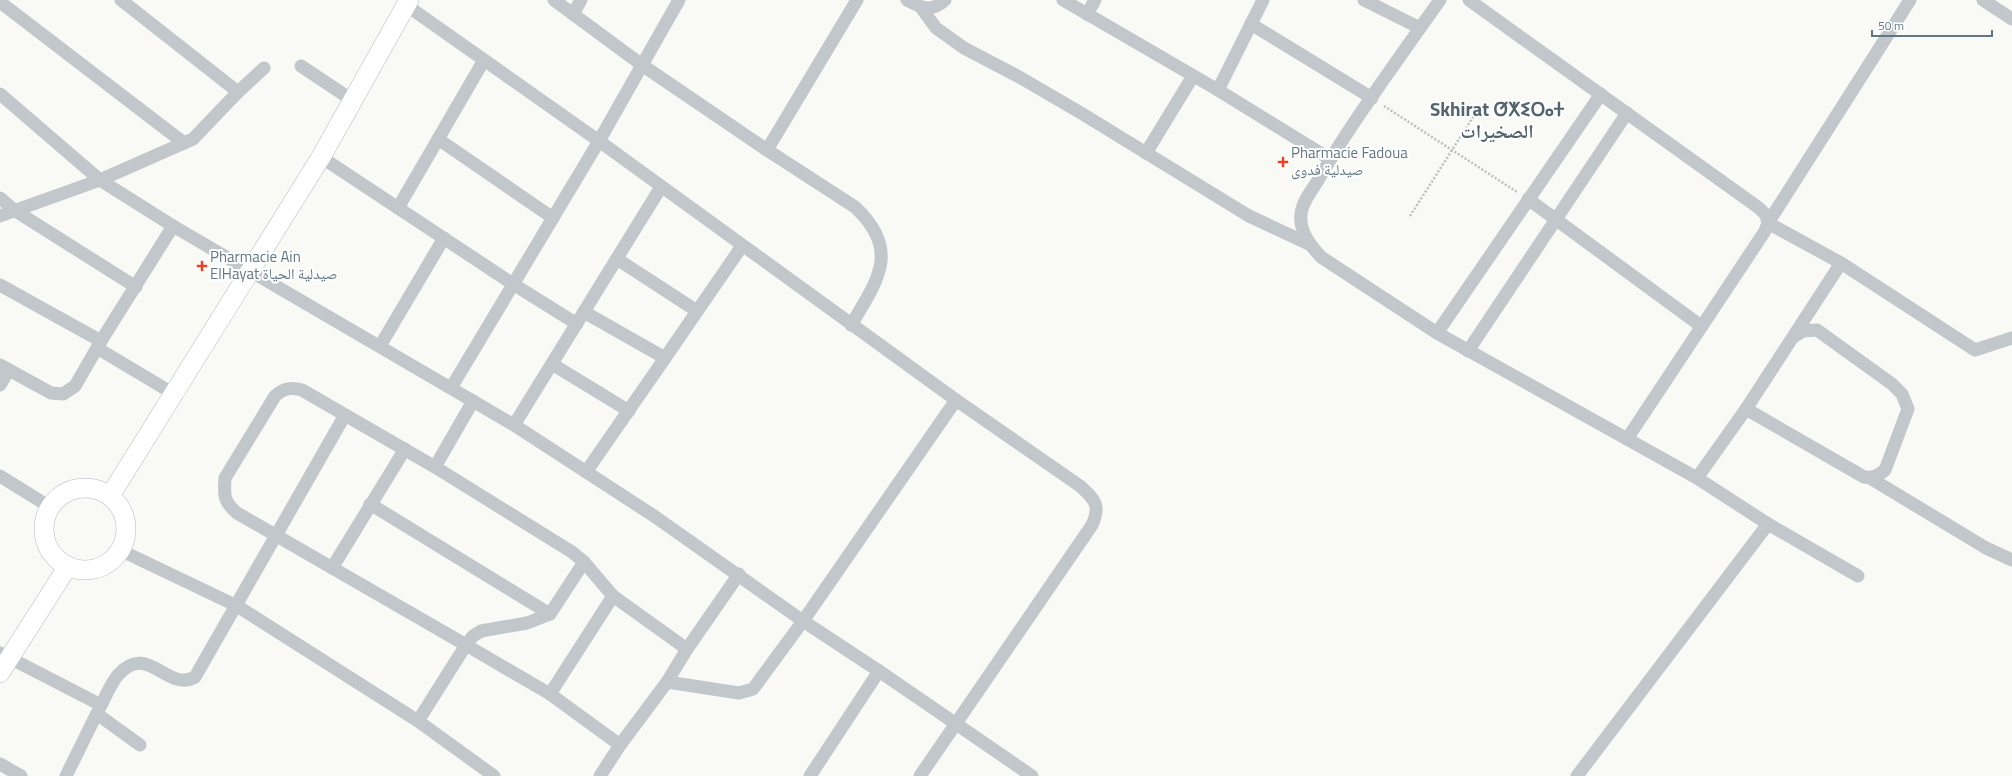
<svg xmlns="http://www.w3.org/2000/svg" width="2012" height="776" viewBox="0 0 2012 776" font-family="'Titillium Web','Noto Naskh Arabic','Noto Sans Tifinagh',sans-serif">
	<rect width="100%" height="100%" fill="#f9f9f6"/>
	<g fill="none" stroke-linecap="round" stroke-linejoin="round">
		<g stroke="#b3bbbf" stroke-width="20">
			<g id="secondary">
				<circle cx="85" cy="529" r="41"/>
				<path d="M 110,496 L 321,157 L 409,0"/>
				<path d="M 0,673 L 68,566"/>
			</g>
		</g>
		<g stroke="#bbbfc2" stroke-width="2.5" stroke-dasharray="2 2" stroke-linecap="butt">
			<path d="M 1384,106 L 1517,192"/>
			<path d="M 1410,216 L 1475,114"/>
		</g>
		<g stroke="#c1c7ca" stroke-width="13">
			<path d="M 121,0 L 238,92"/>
			<path d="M 554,0 L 642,65 L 767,150 L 857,0"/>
			<path d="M 907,0 C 922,8 931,13 945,0"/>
			<path d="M 1063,0 L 1218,90"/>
			<path d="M 1263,0 L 1218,90 L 1330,159"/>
			<path d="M 1364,0 L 1420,28 C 1385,78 1348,128 1317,182 C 1311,191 1302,203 1301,214 C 1299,231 1310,245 1321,257 L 1437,333 L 1697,478 L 1768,524 L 1858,576"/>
			<path d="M 1469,0 L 1759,208 L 1766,215 L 1768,223 L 1841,263 L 1975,350 L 2012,338"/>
			<path d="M 1983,0 L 2012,19"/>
			<path d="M 0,2 L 184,143"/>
			<path d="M 406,5 L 599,141 L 956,400 L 1080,486 C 1095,500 1101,505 1092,525 L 920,776"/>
			<path d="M 922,9 L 936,28 L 964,48 L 1021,78 L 1081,113 L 1249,216 L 1309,244"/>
			<path d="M 573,14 L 581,0"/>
			<path d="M 1087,14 L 1095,0"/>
			<path d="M 1251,24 L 1372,98"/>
			<path d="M 1420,28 L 1440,0"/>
			<path d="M 301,66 L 352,100"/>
			<path d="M 0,94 L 100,180 L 193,139 L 238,92 L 264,68"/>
			<path d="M 438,139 L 553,218"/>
			<path d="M 767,150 L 855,207 C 901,250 878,280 851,325"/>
			<path d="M 1146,153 L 1193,76"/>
			<path d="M 321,157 L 513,284 L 577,324"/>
			<path d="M 0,198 L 14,210 L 136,287"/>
			<path d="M 1528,199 L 1701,326"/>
			<path d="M 398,208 L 484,60"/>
			<path d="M 0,216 L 100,180 L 173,226 L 514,425 L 654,516 L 803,621 L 879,671 L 1032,776"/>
			<path d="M 617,259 L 697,311"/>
			<path d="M 0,285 L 101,341"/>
			<path d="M 584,312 L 665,358 L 586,472"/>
			<path d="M 1437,333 L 1601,94"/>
			<path d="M 380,346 L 444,238"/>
			<path d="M 97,348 L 174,394"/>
			<path d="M 1468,351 L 1627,113"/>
			<path d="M 665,358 L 742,246"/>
			<path d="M 552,364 L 629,411"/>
			<path d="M 0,365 L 51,393 L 63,394 L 75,386 L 101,341 L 173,226"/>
			<path d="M 0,385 L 9,370"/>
			<path d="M 451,388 L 599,141 L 679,0"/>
			<path d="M 473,401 L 435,467 L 302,390 C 291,387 284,388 275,396 L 225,478 C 224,495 223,501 237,513 L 466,645 L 473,636 L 481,631 L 527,623 L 550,614"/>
			<path d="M 1746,409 L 1864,477 C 1873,478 1878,476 1885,470 L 1908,409 L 1902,394 L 1892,384 L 1817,330 L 1803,331 L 1795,336"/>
			<path d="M 514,425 L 661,187"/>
			<path d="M 1627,439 L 1765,231 L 1768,223 L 1910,0"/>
			<path d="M 435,467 L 572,552 L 584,562 L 613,596"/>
			<path d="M 0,476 L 50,507"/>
			<path d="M 1697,478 L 1746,409 L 1841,263"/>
			<path d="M 1870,478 L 1986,548 L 2012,560"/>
			<path d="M 370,504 L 550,614 L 584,562"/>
			<path d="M 120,550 L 237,606 L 418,721 L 494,776"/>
			<path d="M 332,568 L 405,449"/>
			<path d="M 0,653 L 101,705 L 66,776"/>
			<path d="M 667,682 L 739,693 L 753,689 L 803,621 L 956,400"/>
			<path d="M 550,694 L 613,596 L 687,649"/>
			<path d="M 101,705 C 106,696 111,683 118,675 C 148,641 167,693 195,677 L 345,415"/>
			<path d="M 97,714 L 140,745"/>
			<path d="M 418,721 L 466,645 L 550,694 L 620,745"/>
			<path d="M 0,764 L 21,776"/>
			<path d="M 600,776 L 620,745 L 667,682 L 687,649 L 739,574"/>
			<path d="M 810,776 L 879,671"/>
			<path d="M 1577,776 L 1768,524"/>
		</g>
		<use href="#secondary" stroke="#fff" stroke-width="19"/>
	</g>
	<g fill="#ed4221" stroke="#fff" stroke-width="1.5">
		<path d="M1281 156h4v4h4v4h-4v4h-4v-4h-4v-4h4z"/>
		<path d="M200 260h4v4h4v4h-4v4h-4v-4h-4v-4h4z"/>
	</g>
	<g text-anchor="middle" stroke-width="4" stroke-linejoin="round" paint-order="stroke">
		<g font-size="15" fill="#627783" stroke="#fff" text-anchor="start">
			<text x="1291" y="158">Pharmacie Fadoua<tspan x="1291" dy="17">صيدلية فدوى</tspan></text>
			<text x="210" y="262">Pharmacie Ain<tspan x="210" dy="17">ElHayat صيدلية الحياة</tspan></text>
		</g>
		<g font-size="19" font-weight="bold" fill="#54646d" stroke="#fff">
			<text x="1497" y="116">Skhirat ⵚⵅⵉⵔⴰⵜ<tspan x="1497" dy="22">الصخيرات</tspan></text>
		</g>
	</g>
	<path d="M1872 30v6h120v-6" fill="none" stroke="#627783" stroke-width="2"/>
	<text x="1878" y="30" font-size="12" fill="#627783" stroke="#ffffff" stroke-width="3" paint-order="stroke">50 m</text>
</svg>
